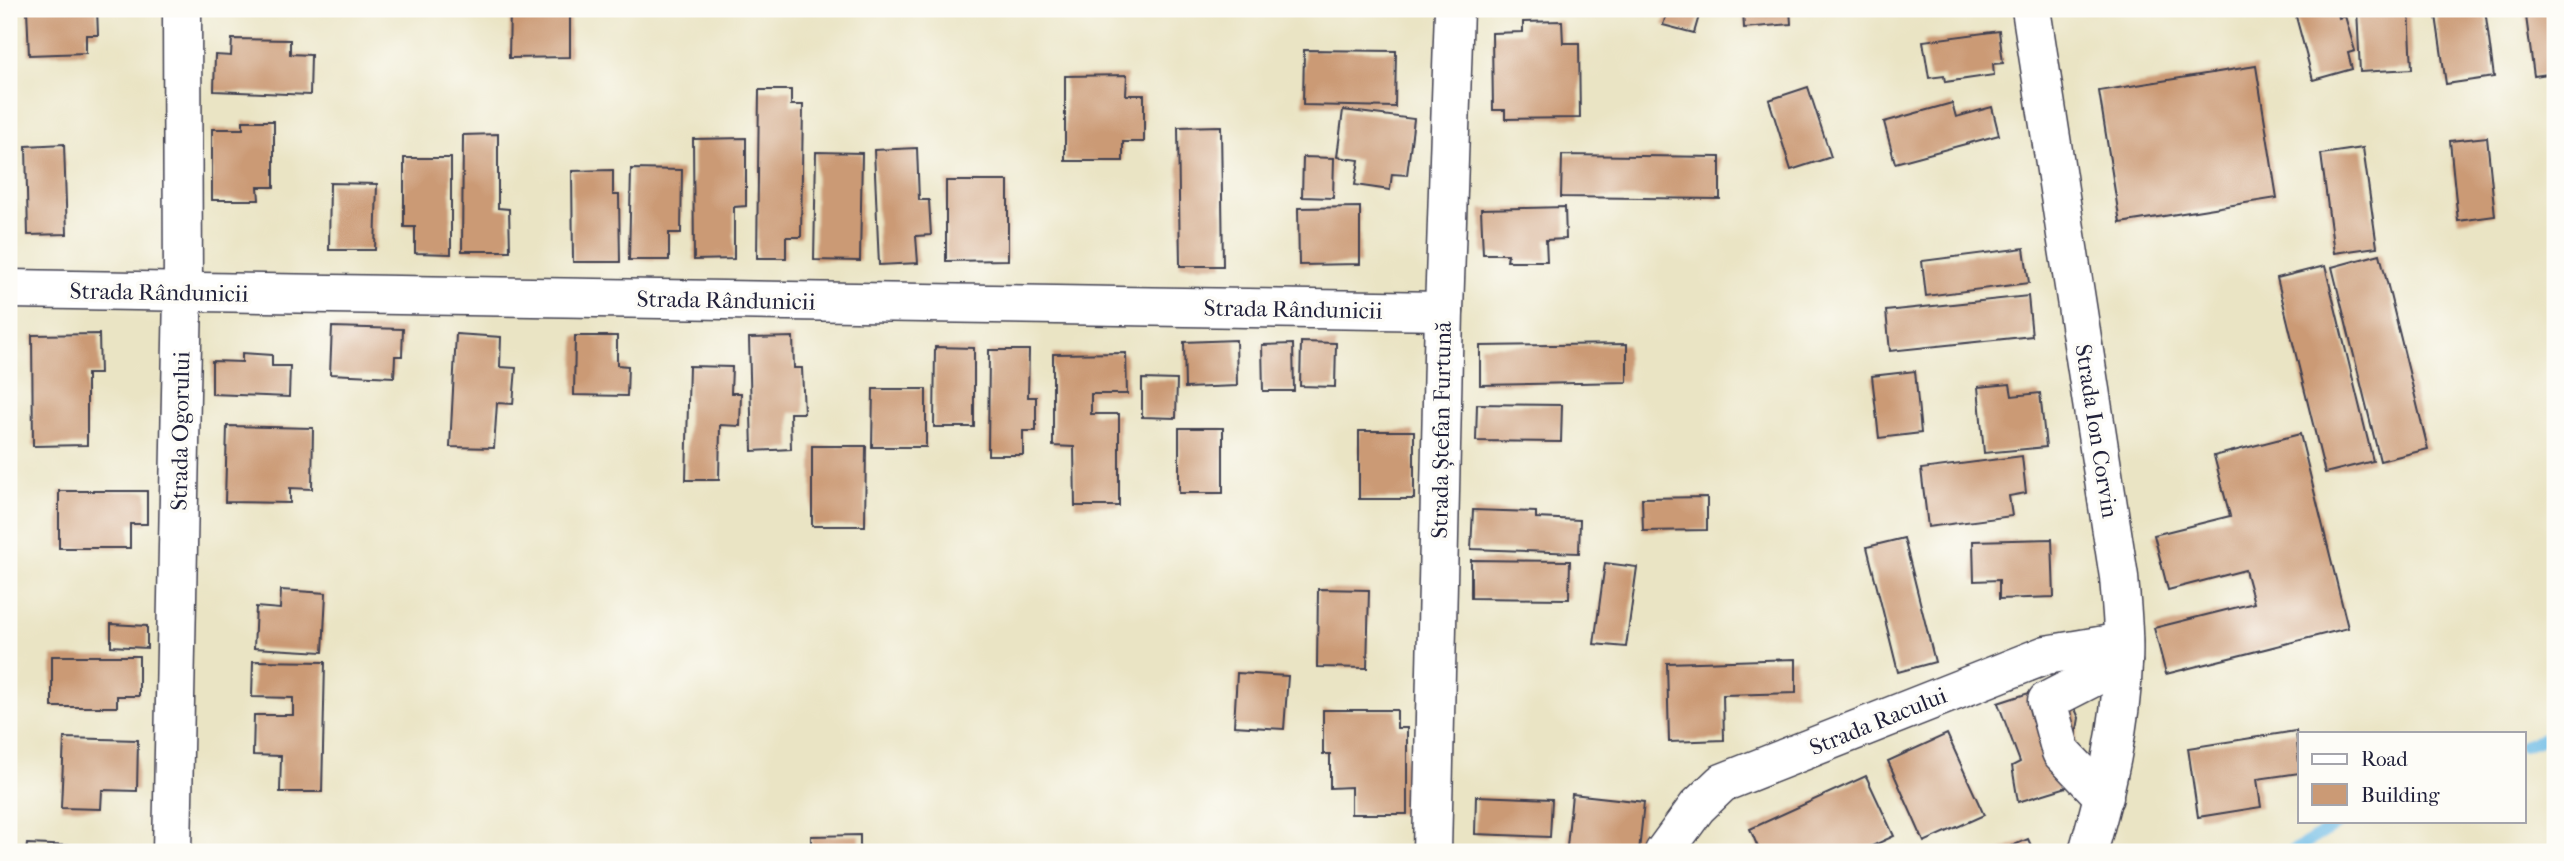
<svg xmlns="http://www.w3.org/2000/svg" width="2564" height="861" viewBox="0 0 2564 861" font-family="'IM FELL French Canon',serif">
	<rect width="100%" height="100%" fill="#fdfcf7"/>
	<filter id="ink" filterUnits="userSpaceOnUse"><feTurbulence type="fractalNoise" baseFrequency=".0143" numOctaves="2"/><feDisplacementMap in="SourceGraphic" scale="14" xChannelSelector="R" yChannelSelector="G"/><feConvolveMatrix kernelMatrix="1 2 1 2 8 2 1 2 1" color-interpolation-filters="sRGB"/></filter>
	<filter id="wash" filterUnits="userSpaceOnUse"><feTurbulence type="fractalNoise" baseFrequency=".00686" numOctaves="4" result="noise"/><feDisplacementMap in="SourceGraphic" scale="28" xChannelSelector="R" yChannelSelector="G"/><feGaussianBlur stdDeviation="1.57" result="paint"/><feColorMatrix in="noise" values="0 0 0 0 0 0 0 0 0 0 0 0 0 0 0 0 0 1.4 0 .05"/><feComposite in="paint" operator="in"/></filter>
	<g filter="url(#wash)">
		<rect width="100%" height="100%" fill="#eae4c4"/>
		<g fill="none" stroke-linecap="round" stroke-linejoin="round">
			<g stroke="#6abae5" stroke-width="12">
				<path d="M 2524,746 L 2555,735"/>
				<path d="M 2291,852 L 2343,821"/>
			</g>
		</g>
		<g id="blocks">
			<g fill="#cb9a75">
				<path d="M 27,9 L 97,9 L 98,35 L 86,35 L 86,53 L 29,55 Z"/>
				<path d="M 510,9 L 570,9 L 570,57 L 509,58 Z"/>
				<path d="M 1668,9 L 1701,9 L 1694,33 L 1663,25 Z"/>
				<path d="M 1743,9 L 1790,9 L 1791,24 L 1744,28 Z"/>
				<path d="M 2294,9 L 2337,9 L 2339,18 L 2345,16 L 2355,51 L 2348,53 L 2352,69 L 2313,80 Z"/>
				<path d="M 2357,9 L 2409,9 L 2412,69 L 2360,72 Z"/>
				<path d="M 2435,9 L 2485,9 L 2494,77 L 2446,84 Z"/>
				<path d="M 2525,9 L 2555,9 L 2555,73 L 2534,76 Z"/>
				<path d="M 1562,21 L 1563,43 L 1579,43 L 1580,118 L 1505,119 L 1505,110 L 1493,110 L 1492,33 L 1523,32 L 1523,22 Z"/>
				<path d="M 1999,31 L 2003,63 L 1993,64 L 1994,75 L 1945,82 L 1944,76 L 1929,78 L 1923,41 Z"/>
				<path d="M 232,39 L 290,40 L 290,54 L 311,55 L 310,95 L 214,91 L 215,55 L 231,56 Z"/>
				<path d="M 1304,50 L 1396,51 L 1395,107 L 1303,105 Z"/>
				<path d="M 2256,66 L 2277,198 L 2120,223 L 2099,91 Z"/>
				<path d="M 1127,75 L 1126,95 L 1144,95 L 1144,142 L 1123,142 L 1123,161 L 1065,161 L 1065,76 Z"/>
				<path d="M 1808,87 L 1831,157 L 1791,170 L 1769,100 Z"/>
				<path d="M 759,90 L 791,90 L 791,105 L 803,105 L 801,237 L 786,237 L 786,258 L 757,258 Z"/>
				<path d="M 1952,103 L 1956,117 L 1992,107 L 1999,135 L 1895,163 L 1884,122 Z"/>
				<path d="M 1343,110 L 1414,119 L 1407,175 L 1392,174 L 1390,190 L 1355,185 L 1359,160 L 1337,157 Z"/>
				<path d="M 243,121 L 274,121 L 274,187 L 258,187 L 259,200 L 212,200 L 212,129 L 243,129 Z"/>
				<path d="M 1221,126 L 1223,266 L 1180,266 L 1178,127 Z"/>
				<path d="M 498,134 L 498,208 L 509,209 L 510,251 L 462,251 L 463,135 Z"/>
				<path d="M 2487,137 L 2495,216 L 2458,221 L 2450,141 Z"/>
				<path d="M 746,138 L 746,206 L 734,207 L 734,259 L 694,260 L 693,139 Z"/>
				<path d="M 64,144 L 67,234 L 28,235 L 26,146 Z"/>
				<path d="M 917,148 L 919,200 L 929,200 L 931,235 L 916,236 L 918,263 L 879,265 L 874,150 Z"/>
				<path d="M 2363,148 L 2377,247 L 2334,253 L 2321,154 Z"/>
				<path d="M 816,152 L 862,153 L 860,261 L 814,260 Z"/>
				<path d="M 1562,155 L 1720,157 L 1720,199 L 1561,197 Z"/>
				<path d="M 1303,157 L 1334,158 L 1333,198 L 1302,197 Z"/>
				<path d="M 404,158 L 451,158 L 451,254 L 415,253 L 415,227 L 404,227 Z"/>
				<path d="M 631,169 L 682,170 L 681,233 L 669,233 L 669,260 L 629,260 Z"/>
				<path d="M 613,170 L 613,195 L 619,195 L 620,262 L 573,262 L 572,171 Z"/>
				<path d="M 946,181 L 1008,181 L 1008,260 L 946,261 Z"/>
				<path d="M 330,183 L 377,184 L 375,250 L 329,250 Z"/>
				<path d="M 1360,207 L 1360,264 L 1299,265 L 1298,208 Z"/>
				<path d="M 1565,207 L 1566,239 L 1546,240 L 1547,261 L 1507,261 L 1508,254 L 1483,254 L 1481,209 Z"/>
				<path d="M 2024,248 L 2029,283 L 1926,296 L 1922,261 Z"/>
				<path d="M 2380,254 L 2428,449 L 2380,461 L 2332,267 Z"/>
				<path d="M 2325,266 L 2373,461 L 2325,473 L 2277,278 Z"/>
				<path d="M 2028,296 L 2032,336 L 1890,351 L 1886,311 Z"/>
				<path d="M 332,327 L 403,329 L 402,356 L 395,356 L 394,377 L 330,374 Z"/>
				<path d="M 99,334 L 100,374 L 87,374 L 87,445 L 33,446 L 32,335 Z"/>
				<path d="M 456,334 L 501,337 L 500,367 L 516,368 L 513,404 L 497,403 L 494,448 L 450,447 Z"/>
				<path d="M 575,336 L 617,336 L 617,365 L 628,366 L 627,396 L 574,395 Z"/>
				<path d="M 793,337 L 794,368 L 802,368 L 804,413 L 790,413 L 791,449 L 752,451 L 749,338 Z"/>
				<path d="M 1236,340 L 1237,386 L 1185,388 L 1184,342 Z"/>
				<path d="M 1301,342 L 1336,343 L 1335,387 L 1300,386 Z"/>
				<path d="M 1293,344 L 1294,391 L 1263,391 L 1262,345 Z"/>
				<path d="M 1627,344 L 1627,382 L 1480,385 L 1480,346 Z"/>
				<path d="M 935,347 L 974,348 L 974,427 L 934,427 Z"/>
				<path d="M 989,350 L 1029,350 L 1028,397 L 1036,397 L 1036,431 L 1023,431 L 1023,455 L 988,455 Z"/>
				<path d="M 242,353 L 272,355 L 272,366 L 290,366 L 289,397 L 212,394 L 212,361 L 242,362 Z"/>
				<path d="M 1126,353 L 1127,394 L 1091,394 L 1091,414 L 1119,414 L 1119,506 L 1075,506 L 1074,447 L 1053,446 L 1053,354 Z"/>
				<path d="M 689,366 L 732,367 L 731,393 L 741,393 L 740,426 L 720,425 L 719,480 L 686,480 Z"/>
				<path d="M 1915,371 L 1921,433 L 1879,438 L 1872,376 Z"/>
				<path d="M 1142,379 L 1177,380 L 1176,418 L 1142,417 Z"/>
				<path d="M 2010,384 L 2012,396 L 2040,393 L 2046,447 L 1984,453 L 1978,387 Z"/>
				<path d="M 873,389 L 926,389 L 926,447 L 872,447 Z"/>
				<path d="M 1477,404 L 1562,405 L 1561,442 L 1476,441 Z"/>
				<path d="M 227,426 L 313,428 L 312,489 L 290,488 L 290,503 L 225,502 Z"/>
				<rect x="1179" y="428" width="44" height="65"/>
				<rect x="1359" y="431" width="55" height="68"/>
				<path d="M 2300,434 L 2348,628 L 2166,674 L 2154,628 L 2254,603 L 2245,570 L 2168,590 L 2154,535 L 2230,516 L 2214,456 Z"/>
				<path d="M 812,446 L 866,446 L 865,526 L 812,526 Z"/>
				<path d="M 2022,456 L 2026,493 L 2009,496 L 2012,516 L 1928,527 L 1921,469 Z"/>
				<path d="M 59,491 L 147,491 L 147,524 L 130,524 L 130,548 L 59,548 Z"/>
				<path d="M 1707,497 L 1707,530 L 1643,531 L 1642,498 Z"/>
				<path d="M 1473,510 L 1536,512 L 1536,518 L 1580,520 L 1579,553 L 1471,549 Z"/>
				<path d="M 1904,538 L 1935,662 L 1898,672 L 1867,547 Z"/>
				<path d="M 2052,539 L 2054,597 L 1999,599 L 1999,580 L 1974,581 L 1973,541 Z"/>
				<path d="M 1471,560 L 1570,561 L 1569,599 L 1471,598 Z"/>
				<path d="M 1605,563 L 1637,567 L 1626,647 L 1594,644 Z"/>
				<path d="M 1318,589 L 1369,590 L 1367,668 L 1317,667 Z"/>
				<path d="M 281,590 L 326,593 L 323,652 L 254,648 L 256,607 L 280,609 Z"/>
				<path d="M 111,624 L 147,626 L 147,648 L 111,646 Z"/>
				<path d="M 52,656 L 139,656 L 139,696 L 117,696 L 117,707 L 52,707 Z"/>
				<path d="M 1796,659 L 1796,693 L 1723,695 L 1724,740 L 1669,742 L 1667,663 Z"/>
				<path d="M 253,661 L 325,662 L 322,792 L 280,792 L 281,756 L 253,755 L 254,715 L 293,715 L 293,698 L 252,697 Z"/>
				<path d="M 1237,673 L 1288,676 L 1284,729 L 1234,726 Z"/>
				<path d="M 2063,682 L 2079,718 L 2067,787 L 2018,802 L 2012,766 L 2020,762 L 1998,703 Z"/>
				<path d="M 1323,710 L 1397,710 L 1397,728 L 1407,728 L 1407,814 L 1351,814 L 1351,787 L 1330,788 L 1330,754 L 1323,754 Z"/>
				<path d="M 2296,731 L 2300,773 L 2257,779 L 2261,807 L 2198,817 L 2188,748 Z"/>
				<path d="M 1947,734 L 1984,815 L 1924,842 L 1888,761 Z"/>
				<path d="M 64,738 L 138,740 L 137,791 L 102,790 L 101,809 L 61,808 Z"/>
				<path d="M 1866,776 L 1894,836 L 1859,852 L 1760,852 L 1750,829 Z"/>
				<path d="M 1572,794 L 1644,802 L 1639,852 L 1567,847 Z"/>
				<path d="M 1476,796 L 1552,799 L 1550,837 L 1475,834 Z"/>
				<path d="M 860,835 L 860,852 L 811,852 L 811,836 Z"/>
				<path d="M 2028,839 L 2034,852 L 1998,852 Z"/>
				<path d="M 27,844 L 98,847 L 97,852 L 26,852 Z"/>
				<path d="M 323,849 L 364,850 L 364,852 L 323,852 Z"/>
			</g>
		</g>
	</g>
	<g filter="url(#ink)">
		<use href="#blocks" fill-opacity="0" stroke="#403f50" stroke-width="2"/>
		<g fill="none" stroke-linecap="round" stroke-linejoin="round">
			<g stroke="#403f50" stroke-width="41">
				<g id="minor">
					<path d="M 2031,9 L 2119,577 C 2121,605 2125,634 2123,663 C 2121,727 2106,790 2088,852"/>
					<path d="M 9,289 L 1444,311"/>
					<path d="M 2104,797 L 2061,752 L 2047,701 L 2123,662"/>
					<path d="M 172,852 L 183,292 L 182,9"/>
					<path d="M 1432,852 L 1444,311 L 1454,9"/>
					<path d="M 1664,852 L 1697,807 L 1722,783 L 2046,655 L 2123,642"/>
				</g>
			</g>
			<use href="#minor" stroke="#fff" stroke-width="38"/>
		</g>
	</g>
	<g text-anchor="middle" stroke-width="7" stroke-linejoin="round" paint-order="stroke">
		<g font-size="23" fill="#22223b" stroke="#fdfcf7">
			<text transform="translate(159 292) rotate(1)" y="8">Strada Rândunicii</text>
			<text transform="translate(726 300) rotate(1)" y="8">Strada Rândunicii</text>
			<text transform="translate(1293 309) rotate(1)" y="8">Strada Rândunicii</text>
			<text transform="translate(1441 430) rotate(-89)" y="8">Strada Ștefan Furtună</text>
			<text transform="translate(180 431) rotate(-89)" y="8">Strada Ogorului</text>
			<text transform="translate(2097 431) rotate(81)" y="8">Strada Ion Corvin</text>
			<text transform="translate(1878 721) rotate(-22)" y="8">Strada Racului</text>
		</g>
	</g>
	<rect width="2564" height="861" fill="none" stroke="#fdfcf7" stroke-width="35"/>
	<rect x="2298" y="732" width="228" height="91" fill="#fdfcf7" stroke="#a5a5ac" stroke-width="2"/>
	<rect x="2312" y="754" width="35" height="10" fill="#ffffff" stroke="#a5a5ac" stroke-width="2"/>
	<text x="2361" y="766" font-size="21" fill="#22223b">Road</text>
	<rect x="2312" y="784" width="35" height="21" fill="#cb9a75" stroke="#a5a5ac" stroke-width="2"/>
	<text x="2361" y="802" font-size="21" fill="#22223b">Building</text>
</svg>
